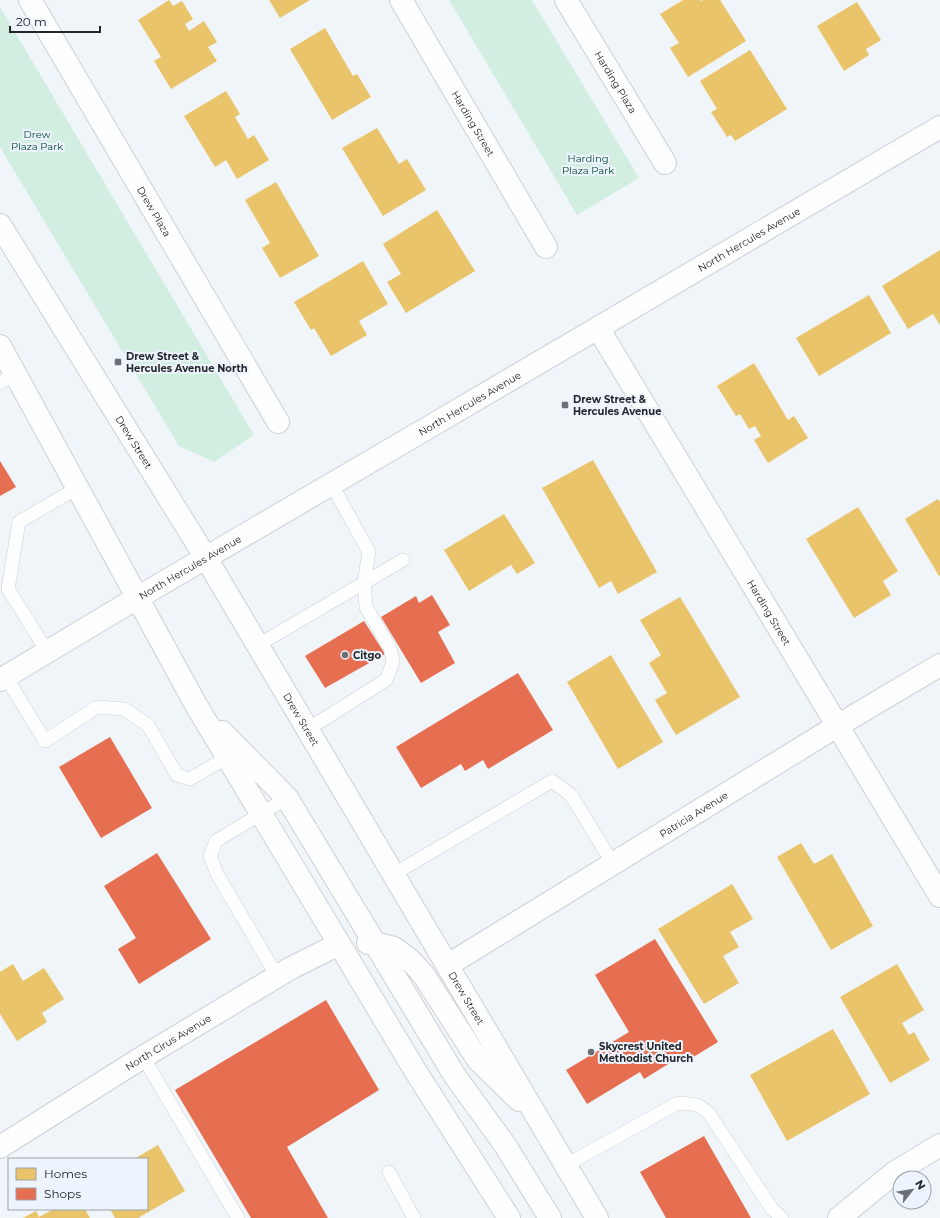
<svg xmlns="http://www.w3.org/2000/svg" width="940" height="1218" viewBox="0 0 940 1218" font-family="Montserrat,sans-serif">
	<rect width="100%" height="100%" fill="#f0f5fa"/>
	<g fill="#d1eee1">
		<path d="M 449,0 L 532,0 L 639,178 L 577,215 Z"/>
		<path d="M 0,7 L 254,435 L 214,462 L 179,446 L 0,147 Z"/>
	</g>
	<g fill="#e9c46a">
		<path d="M 169,0 L 173,6 L 182,1 L 193,19 L 185,24 L 189,31 L 204,21 L 217,42 L 208,47 L 217,61 L 171,89 L 154,61 L 161,57 L 138,20 Z"/>
		<path d="M 269,0 L 310,0 L 280,18 Z"/>
		<path d="M 683,0 L 700,0 L 701,1 L 703,0 L 720,0 L 746,41 L 688,77 L 670,48 L 679,43 L 660,14 Z"/>
		<path d="M 857,2 L 881,40 L 866,49 L 869,55 L 844,71 L 817,26 Z"/>
		<path d="M 325,28 L 353,76 L 357,74 L 371,97 L 332,120 L 290,49 Z"/>
		<path d="M 750,50 L 787,109 L 735,141 L 731,135 L 727,137 L 711,112 L 717,109 L 700,81 Z"/>
		<path d="M 226,91 L 240,114 L 235,117 L 248,139 L 254,135 L 269,160 L 237,179 L 226,160 L 215,167 L 184,116 Z"/>
		<path d="M 377,128 L 399,164 L 407,159 L 426,190 L 383,216 L 342,148 Z"/>
		<path d="M 276,182 L 319,256 L 280,278 L 262,248 L 270,243 L 245,200 Z"/>
		<path d="M 437,210 L 475,271 L 406,313 L 387,282 L 401,274 L 383,244 Z"/>
		<path d="M 940,250 L 940,325 L 933,314 L 908,329 L 882,286 Z"/>
		<path d="M 363,261 L 388,304 L 359,321 L 367,335 L 331,356 L 314,328 L 311,330 L 294,302 Z"/>
		<path d="M 869,295 L 891,333 L 819,376 L 796,338 Z"/>
		<path d="M 754,363 L 788,420 L 794,416 L 808,438 L 768,463 L 754,440 L 761,436 L 755,426 L 749,429 L 740,414 L 736,416 L 717,386 Z"/>
		<path d="M 593,460 L 657,572 L 618,594 L 611,581 L 599,588 L 542,488 Z"/>
		<path d="M 938,499 L 940,502 L 940,575 L 939,576 L 905,519 Z"/>
		<path d="M 858,507 L 898,571 L 883,581 L 891,595 L 854,618 L 806,539 Z"/>
		<path d="M 504,514 L 535,563 L 517,574 L 511,565 L 469,591 L 444,550 Z"/>
		<path d="M 680,597 L 740,697 L 676,735 L 655,700 L 667,693 L 649,663 L 661,655 L 640,620 Z"/>
		<path d="M 611,655 L 663,742 L 618,769 L 567,682 Z"/>
		<path d="M 801,843 L 814,864 L 832,854 L 873,926 L 831,950 L 777,857 Z"/>
		<path d="M 732,884 L 753,919 L 730,932 L 739,947 L 723,956 L 739,983 L 704,1004 L 658,929 Z"/>
		<path d="M 13,964 L 23,981 L 44,968 L 64,999 L 42,1013 L 47,1022 L 17,1041 L 0,1014 L 0,972 Z"/>
		<path d="M 897,964 L 924,1010 L 902,1023 L 909,1035 L 914,1032 L 930,1060 L 890,1083 L 840,997 Z"/>
		<path d="M 833,1029 L 870,1094 L 787,1141 L 750,1075 Z"/>
		<path d="M 158,1145 L 185,1191 L 138,1218 L 115,1218 L 110,1209 L 147,1209 L 147,1159 L 134,1159 Z"/>
		<path d="M 54,1209 L 85,1209 L 90,1218 L 23,1218 L 36,1211 L 39,1217 Z"/>
	</g>
	<g fill="#e76f51">
		<path d="M 0,461 L 16,487 L 0,496 Z"/>
		<path d="M 432,595 L 450,625 L 438,632 L 455,663 L 421,683 L 381,617 L 416,596 L 419,603 Z"/>
		<path d="M 364,621 L 385,654 L 325,688 L 305,656 Z"/>
		<path d="M 518,673 L 553,730 L 488,769 L 483,760 L 465,771 L 461,764 L 421,788 L 396,747 Z"/>
		<path d="M 110,737 L 152,808 L 101,838 L 59,767 Z"/>
		<path d="M 157,853 L 211,939 L 139,984 L 118,949 L 136,938 L 104,886 Z"/>
		<path d="M 655,939 L 718,1042 L 690,1059 L 686,1053 L 644,1079 L 640,1072 L 587,1104 L 566,1070 L 629,1032 L 595,975 Z"/>
		<path d="M 326,1000 L 379,1090 L 287,1147 L 328,1218 L 251,1218 L 175,1090 Z"/>
		<path d="M 704,1136 L 751,1218 L 666,1218 L 640,1172 Z"/>
	</g>
	<g fill="none" stroke-linecap="round" stroke-linejoin="round">
		<g stroke="#ccd0d4" stroke-width="14">
			<g id="service">
				<path d="M 0,383 L 15,374"/>
				<path d="M 258,645 L 403,560"/>
				<path d="M 47,651 L 8,589 L 19,522 L 77,488"/>
				<path d="M 6,677 L 45,741 L 97,707 L 124,709 L 148,725 L 177,775 L 190,779 L 233,754"/>
				<path d="M 308,729 L 386,680 L 393,662 L 390,648 L 366,607 L 364,582 L 369,552 L 332,485"/>
				<path d="M 394,874 L 552,781 L 571,795 L 613,864"/>
				<path d="M 277,976 L 217,874 L 210,856 L 216,841 L 287,798"/>
				<path d="M 143,1057 L 238,1218"/>
				<path d="M 566,1165 L 678,1103 C 694,1104 699,1103 710,1115 L 772,1209 L 782,1218"/>
				<path d="M 389,1172 L 414,1218"/>
			</g>
		</g>
		<g stroke="#ccd0d4" stroke-width="24">
			<g id="minor">
				<path id="s1" d="M 30,0 L 278,422"/>
				<path id="s2" d="M 401,0 L 546,247"/>
				<path id="s3" d="M 566,0 L 665,163"/>
				<path id="s4" d="M 598,328 L 940,896"/>
				<path id="s5" d="M 448,965 L 837,726 L 940,665"/>
				<path id="s6" d="M 0,1147 L 143,1057 L 291,968 L 339,944"/>
				<path d="M 839,1218 L 894,1173 L 940,1145"/>
			</g>
		</g>
		<g stroke="#ccd0d4" stroke-width="24">
			<g id="tertiary">
				<path id="s7" d="M 0,680 L 137,598 L 436,423 L 940,127"/>
			</g>
		</g>
		<g stroke="#ccd0d4" stroke-width="24">
			<g id="secondary">
				<path id="s8" d="M 0,225 L 206,558 L 597,1218"/>
				<path d="M 0,346 L 196,705 L 416,1072 L 509,1218"/>
				<path d="M 222,732 L 287,798 L 455,1076 L 505,1145 L 550,1218"/>
				<path d="M 368,943 L 374,943 L 394,948 L 409,959 L 423,974 L 478,1060 L 519,1100"/>
			</g>
		</g>
		<use href="#service" stroke="#fdfefe" stroke-width="13"/>
		<use href="#minor" stroke="#fdfefe" stroke-width="22"/>
		<use href="#tertiary" stroke="#fdfefe" stroke-width="22"/>
		<use href="#secondary" stroke="#fdfefe" stroke-width="22"/>
	</g>
	<g fill="#6b6e72" stroke="#edf4fd" stroke-width="1.5">
		<rect x="114" y="358" width="8" height="8" rx="2"/>
		<rect x="561" y="401" width="8" height="8" rx="2"/>
		<circle cx="345" cy="655" r="4"/>
		<circle cx="591" cy="1052" r="4"/>
	</g>
	<g text-anchor="middle" stroke-width="4" stroke-linejoin="round" paint-order="stroke">
		<g font-size="10" fill="#232529" stroke="#edf4fd">
			<text dy="4" stroke="none"><textPath href="#s3" startOffset="96">Harding Plaza</textPath></text>
			<text dy="4" stroke="none"><textPath href="#s2" startOffset="143">Harding Street</textPath></text>
			<text dy="4" stroke="none"><textPath href="#s1" startOffset="245">Drew Plaza</textPath></text>
			<text dy="4" stroke="none"><textPath href="#s7" startOffset="869">North Hercules Avenue</textPath></text>
			<text dy="4" stroke="none"><textPath href="#s7" startOffset="545">North Hercules Avenue</textPath></text>
			<text dy="4" stroke="none"><textPath href="#s8" startOffset="255">Drew Street</textPath></text>
			<text dy="4" stroke="none"><textPath href="#s7" startOffset="221">North Hercules Avenue</textPath></text>
			<text dy="4" stroke="none"><textPath href="#s4" startOffset="332">Harding Street</textPath></text>
			<text dy="4" stroke="none"><textPath href="#s8" startOffset="579">Drew Street</textPath></text>
			<text dy="4" stroke="none"><textPath href="#s5" startOffset="288">Patricia Avenue</textPath></text>
			<text dy="4" stroke="none"><textPath href="#s8" startOffset="903">Drew Street</textPath></text>
			<text dy="4" stroke="none"><textPath href="#s6" startOffset="198">North Cirus Avenue</textPath></text>
		</g>
		<g font-size="10" fill="#01442a" stroke="#edf4fd">
			<text x="37" y="138">Drew<tspan x="37" dy="12">Plaza Park</tspan></text>
			<text x="588" y="162">Harding<tspan x="588" dy="12">Plaza Park</tspan></text>
		</g>
		<g font-size="10" font-weight="bold" fill="#232529" stroke="#edf4fd" text-anchor="start">
			<text x="126" y="360">Drew Street &amp;<tspan x="126" dy="12">Hercules Avenue North</tspan></text>
			<text x="573" y="403">Drew Street &amp;<tspan x="573" dy="12">Hercules Avenue</tspan></text>
			<text x="353" y="659">Citgo</text>
			<text x="599" y="1050">Skycrest United<tspan x="599" dy="12">Methodist Church</tspan></text>
		</g>
	</g>
	<rect x="8" y="1158" width="140" height="52" fill="#edf4fd" stroke="#9ca1a8"/>
	<rect x="16" y="1168" width="20" height="12" fill="#e9c46a" stroke="#9ca1a8"/>
	<text x="44" y="1178" font-size="12" fill="#232529">Homes</text>
	<rect x="16" y="1188" width="20" height="12" fill="#e76f51" stroke="#9ca1a8"/>
	<text x="44" y="1198" font-size="12" fill="#232529">Shops</text>
	<g transform="translate(912 1190) rotate(59)"><circle r="19" fill="#edf4fd" stroke="#9ca1a8"/>
	<path d="M0-3L7 15L0 10L-7 15Z" fill="#6b6e72"/>
	<text y="-6" font-size="11" font-weight="bold" text-anchor="middle" fill="#232529">N</text>
	</g>
	<path d="M10 26v6h90v-6" fill="none" stroke="#232529" stroke-width="2"/>
	<text x="16" y="26" font-size="12" fill="#232529" stroke="#edf4fd" stroke-width="3" paint-order="stroke">20 m</text>
</svg>
